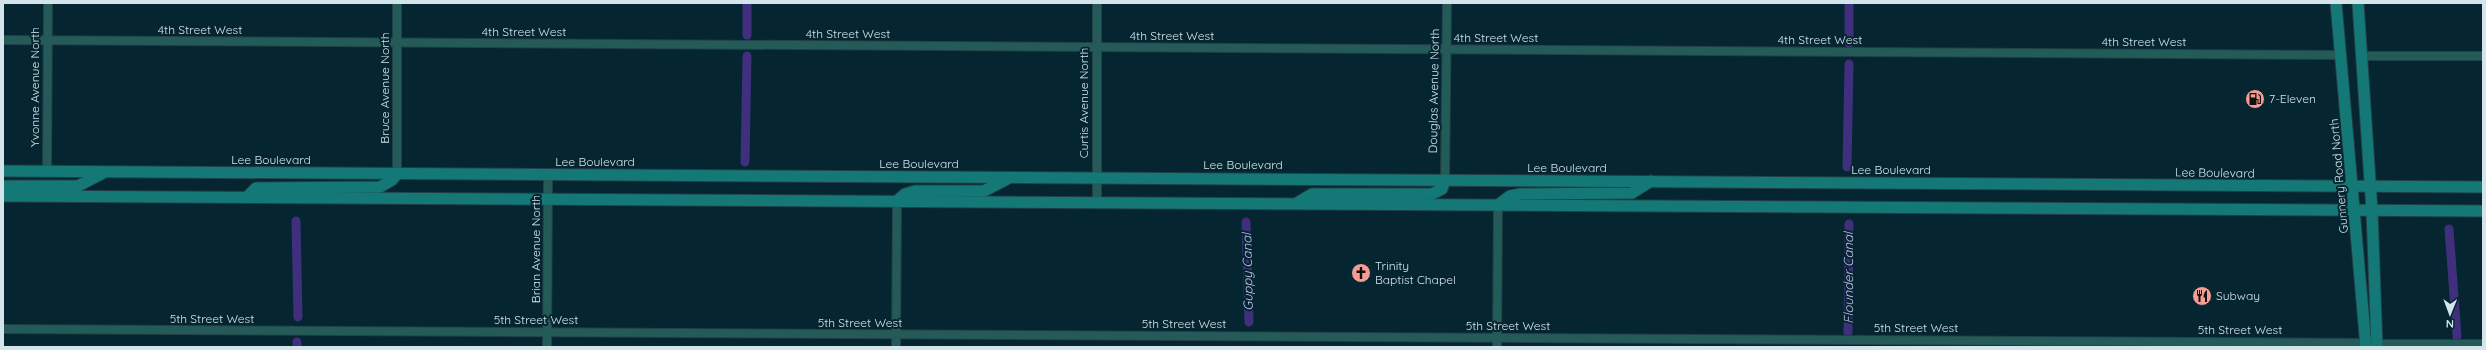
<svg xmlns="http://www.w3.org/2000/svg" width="2486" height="350" viewBox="0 0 2486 350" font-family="Quicksand,sans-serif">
	<rect width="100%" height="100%" fill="#052530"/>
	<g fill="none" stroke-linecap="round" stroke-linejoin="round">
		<g stroke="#3f2f7c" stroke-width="9">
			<path d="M 1849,3 L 1849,43"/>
			<path d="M 747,35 L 747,3"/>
			<path d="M 745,162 L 747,56"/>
			<path d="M 1847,167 L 1849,64"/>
			<path d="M 296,221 L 298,317"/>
			<path d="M 1246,222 L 1249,322"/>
			<path d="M 2449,229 L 2457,336"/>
			<path d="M 1848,332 L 1849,224"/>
			<path d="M 297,347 L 297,342"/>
		</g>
		<g stroke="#22404a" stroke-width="10">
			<g id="minor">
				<path d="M 3,40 L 2342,55"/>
				<path d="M 2362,56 L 2483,56"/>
				<path d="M 47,171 L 48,3"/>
				<path d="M 397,174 L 397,3"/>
				<path d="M 1445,180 L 1447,3"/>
				<path d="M 1097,203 L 1097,3"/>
				<path d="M 3,329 L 2365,343"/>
				<path d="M 2377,344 L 2483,344"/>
				<path d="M 547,347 L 548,175"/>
				<path d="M 896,347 L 897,201"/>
				<path d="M 1497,347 L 1498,205"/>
			</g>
		</g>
		<g stroke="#22404a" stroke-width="13">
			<g id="secondary">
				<path d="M 2336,3 L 2366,347"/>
				<path d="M 2358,3 L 2372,211 L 2377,347"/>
				<path d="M 3,171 L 2483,187"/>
				<path d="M 3,186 L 78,186 L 103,173"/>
				<path d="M 3,196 L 2483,211"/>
				<path d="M 247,197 L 256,188 L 380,187 L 392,180 L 397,174"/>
				<path d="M 897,201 L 905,194 L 915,191 L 984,191 L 1007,179"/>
				<path d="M 1297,203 L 1312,194 L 1432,194 L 1442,189 L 1445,180"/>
				<path d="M 1498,205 L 1510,196 L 1520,194 L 1632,193 L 1651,181"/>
			</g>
		</g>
		<use href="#minor" stroke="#245a57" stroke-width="8"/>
		<use href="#secondary" stroke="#147976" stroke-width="11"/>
	</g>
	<defs>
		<g id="fuel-disc" transform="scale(1)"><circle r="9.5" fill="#f59c94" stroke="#052530"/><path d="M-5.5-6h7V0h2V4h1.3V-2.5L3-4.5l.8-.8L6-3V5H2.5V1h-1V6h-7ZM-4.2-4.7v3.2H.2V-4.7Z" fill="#111"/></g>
		<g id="church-disc" transform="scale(1)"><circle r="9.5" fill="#f59c94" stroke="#052530"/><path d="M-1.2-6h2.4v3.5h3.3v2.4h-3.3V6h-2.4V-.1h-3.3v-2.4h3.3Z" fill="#111"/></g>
		<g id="restaurant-disc" transform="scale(1)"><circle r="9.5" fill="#f59c94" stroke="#052530"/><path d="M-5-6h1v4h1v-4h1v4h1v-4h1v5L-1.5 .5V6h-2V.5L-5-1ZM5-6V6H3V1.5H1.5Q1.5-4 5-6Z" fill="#111"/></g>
	</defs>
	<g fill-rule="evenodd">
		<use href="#fuel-disc" x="2255" y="99"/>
		<use href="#church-disc" x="1361" y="273"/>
		<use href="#restaurant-disc" x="2202" y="296"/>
	</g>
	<g text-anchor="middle" stroke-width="4" stroke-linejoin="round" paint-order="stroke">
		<g font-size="12" fill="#d3e4eb" stroke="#052530">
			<text x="200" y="34">4th Street West</text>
			<text x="524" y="36">4th Street West</text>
			<text x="848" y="38">4th Street West</text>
			<text x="1172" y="40">4th Street West</text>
			<text x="1496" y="42">4th Street West</text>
			<text x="1820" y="44">4th Street West</text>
			<text x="2144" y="46">4th Street West</text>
			<text transform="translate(35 87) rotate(-90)" y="4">Yvonne Avenue North</text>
			<text transform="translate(385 88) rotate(-90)" y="4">Bruce Avenue North</text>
			<text transform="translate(1434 91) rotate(-89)" y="4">Douglas Avenue North</text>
			<text transform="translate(1084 103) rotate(-90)" y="4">Curtis Avenue North</text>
			<text x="271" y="164">Lee Boulevard</text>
			<text x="595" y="166">Lee Boulevard</text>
			<text x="919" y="168">Lee Boulevard</text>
			<text x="1243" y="169">Lee Boulevard</text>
			<text x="1567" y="172">Lee Boulevard</text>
			<text x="1891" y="174">Lee Boulevard</text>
			<text transform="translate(2215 173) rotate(1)" y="4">Lee Boulevard</text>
			<text transform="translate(2339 176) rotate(-95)" y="4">Gunnery Road North</text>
			<text transform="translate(536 249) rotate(-90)" y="4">Brian Avenue North</text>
			<text x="212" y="323">5th Street West</text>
			<text x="536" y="324">5th Street West</text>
			<text x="860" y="327">5th Street West</text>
			<text x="1184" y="328">5th Street West</text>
			<text x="1508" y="330">5th Street West</text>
			<text x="1916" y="332">5th Street West</text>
			<text x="2240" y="334">5th Street West</text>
		</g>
		<g font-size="12" fill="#d3e4eb" stroke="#052530" text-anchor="start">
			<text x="2269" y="103">7-Eleven</text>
			<text x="1375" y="270">Trinity<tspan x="1375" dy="14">Baptist Chapel</tspan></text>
			<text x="2216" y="300">Subway</text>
		</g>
		<g font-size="13" font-style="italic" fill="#c4c0ed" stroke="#052530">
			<text transform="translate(1247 272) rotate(-91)" y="5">Guppy Canal</text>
			<text transform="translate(1848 278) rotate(-90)" y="5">Flounder Canal</text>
		</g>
	</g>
	<rect width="2486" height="350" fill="none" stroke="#d3e4eb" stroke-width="8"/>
	<g transform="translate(2450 314) rotate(181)" stroke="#052530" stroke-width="3" paint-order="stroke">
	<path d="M0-3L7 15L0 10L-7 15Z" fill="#d3e4eb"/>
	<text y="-6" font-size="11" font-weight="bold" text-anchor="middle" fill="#d3e4eb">N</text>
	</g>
</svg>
